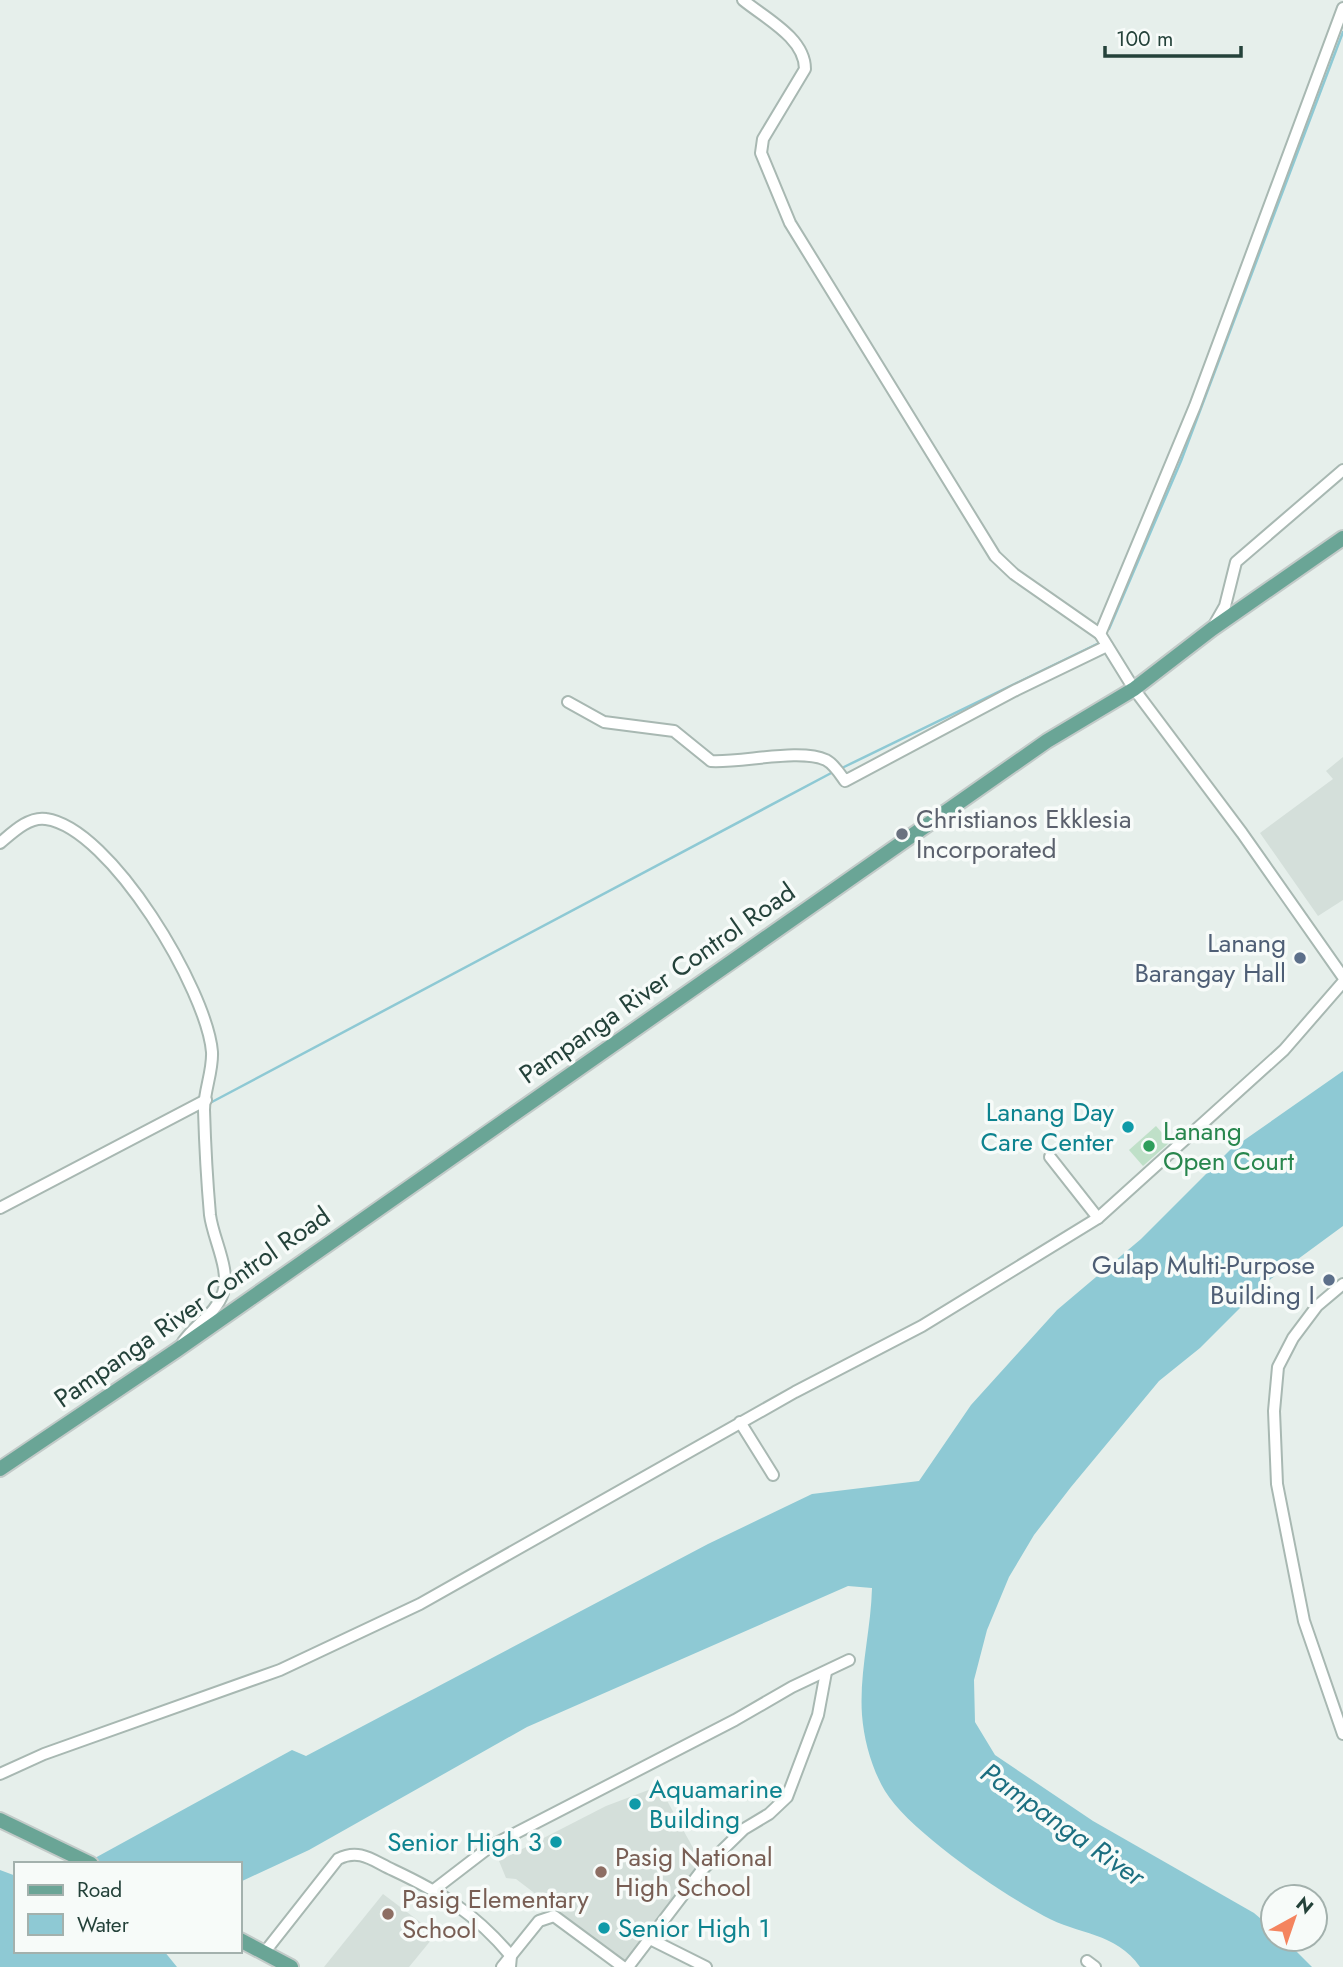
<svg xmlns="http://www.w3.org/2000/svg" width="1343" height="1967" viewBox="0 0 1343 1967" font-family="Jost,sans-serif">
	<rect width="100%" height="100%" fill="#e6efeb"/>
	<g fill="#d4dfda">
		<path d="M 1343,757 L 1343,900 L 1318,916 L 1260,833 L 1333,779 L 1326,771 Z"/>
		<path d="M 659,1786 L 703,1866 L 626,1963 L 516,1879 L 506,1878 L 499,1861 L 606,1806 Z"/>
		<path d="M 383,1894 L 436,1934 L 409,1967 L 324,1967 Z"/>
	</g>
	<path fill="#bfe0c8" d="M 1156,1126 L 1170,1142 L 1143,1166 L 1129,1150 Z"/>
	<g fill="#8ec9d4">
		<path d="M 1343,1071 L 1343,1226 L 1264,1284 L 1200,1348 L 1159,1381 L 1071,1487 L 1034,1535 L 1009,1577 L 987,1630 L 974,1680 L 975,1722 L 995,1755 L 1093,1821 L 1254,1913 L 1273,1929 L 1273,1939 L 1284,1939 L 1312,1967 L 1140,1967 C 1116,1932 1078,1935 1044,1916 C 1002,1894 909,1831 885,1791 C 872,1769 864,1741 862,1715 C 859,1673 871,1630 872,1588 L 848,1586 L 527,1727 L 309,1850 L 240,1882 L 240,1864 L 84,1864 L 292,1750 L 306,1756 L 708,1544 L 812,1494 L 919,1481 L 971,1405 L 1057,1310 L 1141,1239 L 1230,1150 Z"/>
		<path d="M 0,1870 L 16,1876 L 16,1951 L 164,1951 L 177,1967 L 0,1967 Z"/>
	</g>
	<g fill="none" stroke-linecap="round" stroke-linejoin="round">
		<g stroke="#8ec9d4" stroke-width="2.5">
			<path d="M 1109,629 L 1181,461 L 1343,32"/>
			<path d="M 844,767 L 1097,644"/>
			<path d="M 210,1103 L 835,771"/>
		</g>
		<g stroke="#a8b8b2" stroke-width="14">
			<g id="minor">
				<path d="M 743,0 C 765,18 805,38 805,69 L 763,139 L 761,153 L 790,223 L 995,556 L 1014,574 L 1100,634 L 1134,689 L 1242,833 L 1343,977"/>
				<path d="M 1213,627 L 1225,606 L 1236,562 L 1343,470"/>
				<path d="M 1100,634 L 1195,406 L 1343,8"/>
				<path d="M 568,702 L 604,722 L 674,731 L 711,761 C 741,763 800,748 826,760 C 834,764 840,774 845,781 L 1016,690 L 1107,646"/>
				<path d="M 0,843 C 12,833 29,816 46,819 C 111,828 207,991 212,1052 C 213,1071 204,1091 204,1110 C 205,1144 207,1181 210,1215 C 213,1239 231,1270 223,1293 C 216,1314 195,1324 183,1342"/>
				<path d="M 1050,1157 L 1098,1218"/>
				<path d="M 0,1208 L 206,1100"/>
				<path d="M 1343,1284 L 1317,1306 L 1293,1338 L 1278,1367 L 1274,1411 L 1277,1484 L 1304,1621 L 1343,1734"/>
				<path d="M 740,1422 L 773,1475"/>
				<path d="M 0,1774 L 44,1754 L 280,1670 L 420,1604 L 795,1392 L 922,1326 L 1098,1218 L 1284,1050 L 1343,982"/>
				<path d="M 435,1889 L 491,1846 L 735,1720 L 792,1687 L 849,1660"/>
				<path d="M 650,1939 L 706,1967"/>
				<path d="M 264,1953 L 338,1859 C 360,1848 373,1861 393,1870 C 442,1893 476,1914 511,1956 L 510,1967"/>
				<path d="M 1087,1961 L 1095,1967"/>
				<path d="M 502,1967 L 539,1921 L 554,1916 L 623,1967"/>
				<path d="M 628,1967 L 702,1870 L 744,1829 L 769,1814 L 787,1797 L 818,1715 L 826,1672"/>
			</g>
		</g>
		<g stroke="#c2cac8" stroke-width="18">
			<g id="major">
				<path d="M 0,1469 L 177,1350 L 1047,741 L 1134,689 L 1212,629 L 1343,538"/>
				<path d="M 0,1820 L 91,1864"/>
				<path d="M 240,1940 L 291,1967"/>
			</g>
		</g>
		<use href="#minor" stroke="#fff" stroke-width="10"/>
		<use href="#major" stroke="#6aa596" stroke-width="14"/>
	</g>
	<circle fill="#6b7280" stroke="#f7fbf9" stroke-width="2.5" cx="902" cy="834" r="7"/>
	<g fill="#5c6f8a" stroke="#f7fbf9" stroke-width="2.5">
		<circle cx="1300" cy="958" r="7"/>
		<circle cx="1329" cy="1280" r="7"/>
	</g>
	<g fill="#0f9aa8" stroke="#f7fbf9" stroke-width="2.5">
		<circle cx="1128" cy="1127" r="7"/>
		<circle cx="635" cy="1804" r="7"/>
		<circle cx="556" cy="1842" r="7"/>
		<circle cx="604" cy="1928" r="7"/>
	</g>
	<circle fill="#2e9e5b" stroke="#f7fbf9" stroke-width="2.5" cx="1149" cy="1146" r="7"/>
	<g fill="#8d6e63" stroke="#f7fbf9" stroke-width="2.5">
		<circle cx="601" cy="1872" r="7"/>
		<circle cx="388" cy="1914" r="7"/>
	</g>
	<g text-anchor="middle" stroke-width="7" stroke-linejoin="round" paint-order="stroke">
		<g font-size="26" fill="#5b616d" stroke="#f7fbf9" text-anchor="start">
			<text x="916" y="828">Christianos Ekklesia<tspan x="916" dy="30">Incorporated</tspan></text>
		</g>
		<g font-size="26" fill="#4e5e75" stroke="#f7fbf9" text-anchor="end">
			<text x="1286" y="952">Lanang<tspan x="1286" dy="30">Barangay Hall</tspan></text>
			<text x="1315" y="1274">Gulap Multi-Purpose<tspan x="1315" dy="30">Building I</tspan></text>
		</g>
		<g font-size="26" fill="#24423a" stroke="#f7fbf9">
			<text transform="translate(657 983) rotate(-35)" y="9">Pampanga River Control Road</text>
			<text transform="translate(192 1307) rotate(-35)" y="9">Pampanga River Control Road</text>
		</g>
		<g font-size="26" fill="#0d838f" stroke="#f7fbf9" text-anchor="end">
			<text x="1114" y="1121">Lanang Day<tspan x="1114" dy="30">Care Center</tspan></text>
			<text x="649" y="1798" text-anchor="start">Aquamarine<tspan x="649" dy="30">Building</tspan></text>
			<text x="542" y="1851">Senior High 3</text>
			<text x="618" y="1937" text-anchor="start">Senior High 1</text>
		</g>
		<g font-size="26" fill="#27864d" stroke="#f7fbf9" text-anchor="start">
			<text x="1163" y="1140">Lanang<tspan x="1163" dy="30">Open Court</tspan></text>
		</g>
		<g font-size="26" fill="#785e54" stroke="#f7fbf9" text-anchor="start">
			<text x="615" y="1866">Pasig National<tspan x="615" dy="30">High School</tspan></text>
			<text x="402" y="1908">Pasig Elementary<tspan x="402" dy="30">School</tspan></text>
		</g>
		<g font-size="28" font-style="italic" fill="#1c6f80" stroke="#f7fbf9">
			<text transform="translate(1063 1824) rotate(35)" y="10">Pampanga River</text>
		</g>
	</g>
	<rect x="14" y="1862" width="228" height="91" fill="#f7fbf9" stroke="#a3b1ad" stroke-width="2"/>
	<rect x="28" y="1885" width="35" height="10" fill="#6aa596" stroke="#a3b1ad" stroke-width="2"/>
	<text x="77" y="1897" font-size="21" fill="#24423a">Road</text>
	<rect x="28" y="1914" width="35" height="21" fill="#8ec9d4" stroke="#a3b1ad" stroke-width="2"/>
	<text x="77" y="1932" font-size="21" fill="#24423a">Water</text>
	<g transform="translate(1294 1918) rotate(40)"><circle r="33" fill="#f7fbf9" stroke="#a3b1ad" stroke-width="2"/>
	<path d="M0-5L12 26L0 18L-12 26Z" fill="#f4845f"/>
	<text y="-10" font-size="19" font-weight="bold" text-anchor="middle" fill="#24423a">N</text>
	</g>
	<path d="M1105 46v10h136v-10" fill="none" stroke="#24423a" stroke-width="3.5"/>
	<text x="1116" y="46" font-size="21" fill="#24423a" stroke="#f7fbf9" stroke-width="5" paint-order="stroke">100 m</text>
</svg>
